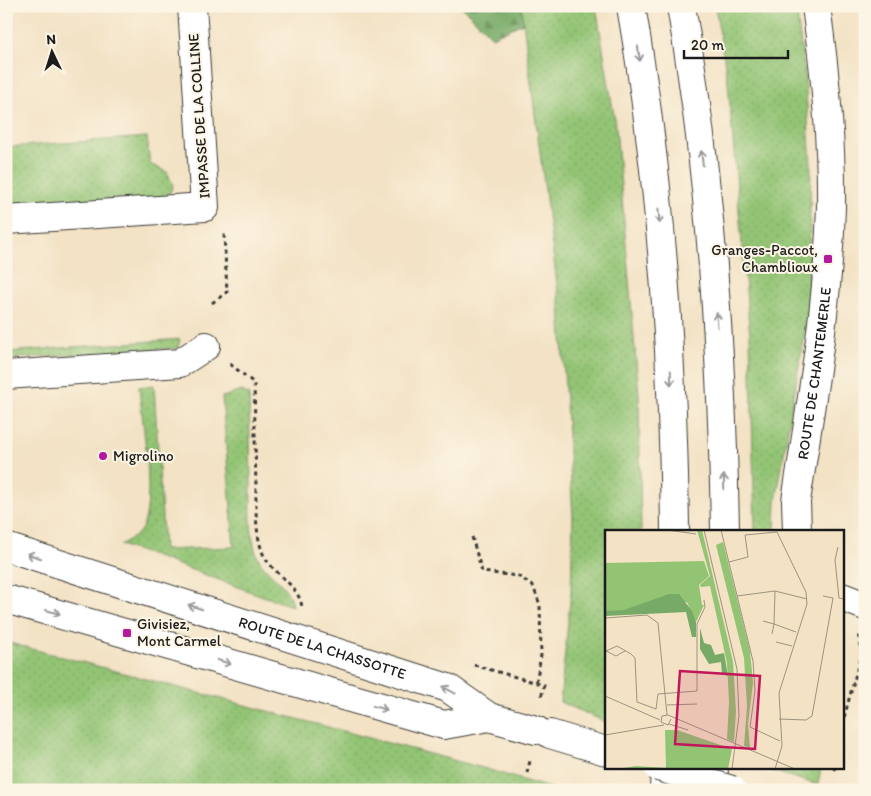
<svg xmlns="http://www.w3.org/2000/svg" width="871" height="796" viewBox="0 0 871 796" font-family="Itim,sans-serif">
	<defs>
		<pattern id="grass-dots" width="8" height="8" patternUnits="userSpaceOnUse" patternTransform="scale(1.25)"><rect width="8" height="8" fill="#93c474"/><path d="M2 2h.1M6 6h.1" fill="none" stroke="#7ea864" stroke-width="1.8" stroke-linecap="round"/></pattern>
		<pattern id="forest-firs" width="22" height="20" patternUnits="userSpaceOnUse" patternTransform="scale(1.25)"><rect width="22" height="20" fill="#76aa66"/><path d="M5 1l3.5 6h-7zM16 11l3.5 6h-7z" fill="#608a53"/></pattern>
	</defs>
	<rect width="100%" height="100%" fill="#fcf5e5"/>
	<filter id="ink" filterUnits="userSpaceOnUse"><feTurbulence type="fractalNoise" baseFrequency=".02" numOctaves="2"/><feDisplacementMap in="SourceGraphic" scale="10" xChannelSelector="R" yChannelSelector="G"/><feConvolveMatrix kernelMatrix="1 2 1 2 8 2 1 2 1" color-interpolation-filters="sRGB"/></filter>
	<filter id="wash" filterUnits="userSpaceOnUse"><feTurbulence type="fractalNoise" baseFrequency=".0096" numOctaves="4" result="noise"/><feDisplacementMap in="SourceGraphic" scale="20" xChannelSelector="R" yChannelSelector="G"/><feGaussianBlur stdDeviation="1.12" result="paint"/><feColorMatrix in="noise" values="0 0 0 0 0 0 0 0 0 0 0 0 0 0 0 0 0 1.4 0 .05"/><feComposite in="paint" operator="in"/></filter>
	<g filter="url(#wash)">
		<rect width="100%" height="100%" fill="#f3e2c4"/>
		<g fill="url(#grass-dots)" stroke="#587048">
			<path d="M 521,6 L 596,6 L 616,128 L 639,395 L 641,531 L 606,531 L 606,722 L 560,702 L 571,592 L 573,517 L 560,307 Z"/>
			<path d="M 715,6 L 796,6 L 805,77 L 811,165 L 808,312 L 776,501 L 775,531 L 755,531 L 750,337 L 728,83 Z"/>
			<path d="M 147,137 L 150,164 L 167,172 L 173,185 L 170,193 L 164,197 L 6,210 L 6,147 Z"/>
			<path d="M 180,339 L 178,348 L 6,359 L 6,352 Z"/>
			<path d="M 154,385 L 164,550 L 234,547 L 222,397 L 242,391 L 249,395 C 250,424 250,454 251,483 C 251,506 249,531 256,553 C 263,574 290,583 292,606 C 234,587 178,563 120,545 C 128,540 139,536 143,526 C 155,499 142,419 139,387 Z"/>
			<path d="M 6,642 L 483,768 L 556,790 L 6,790 Z"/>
			<path d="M 759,767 L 821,767 L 818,785 Z"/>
		</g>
		<path fill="url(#forest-firs)" stroke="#496341" d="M 461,6 L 521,6 L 523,23 L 492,37 Z"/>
	</g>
	<g filter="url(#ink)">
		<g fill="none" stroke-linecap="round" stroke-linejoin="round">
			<g stroke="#3c3a35" stroke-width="30">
				<g id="minor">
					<path d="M 6,220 L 205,207 L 192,6"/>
					<path d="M 6,375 L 180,363 L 206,346"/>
				</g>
			</g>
			<g stroke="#3c3a35" stroke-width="30">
				<g id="tertiary">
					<path id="s1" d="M 797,531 L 796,501 C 811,404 828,307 831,207 C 832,140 825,72 816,6"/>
					<path d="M 842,597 L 865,606"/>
				</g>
			</g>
			<g stroke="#3c3a35" stroke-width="30">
				<g id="primary">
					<path id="s2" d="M 6,547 L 448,688 L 489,717 L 536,730"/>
					<path d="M 6,599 L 444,725 L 489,717"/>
					<path d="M 550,734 L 606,751"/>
				</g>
			</g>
			<g stroke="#3c3a35" stroke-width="30">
				<g id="motorway">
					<path d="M 631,6 C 661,180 673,355 675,531"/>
					<path d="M 681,6 C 711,180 722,355 725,531"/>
					<path d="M 664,790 L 665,767"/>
					<path d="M 713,790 L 714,767"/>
				</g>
			</g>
			<g stroke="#3c3a35" stroke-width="3" stroke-dasharray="4 4" stroke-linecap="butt">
				<path d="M 212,303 L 227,292 L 224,233"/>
				<path d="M 230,364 L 254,383 C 255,417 255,452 256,486 C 256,507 255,531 262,551 C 269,573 301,584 302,609"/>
				<path d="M 472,537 L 482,572 L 518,576 L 533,586 L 540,605 L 541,655 L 536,683"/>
				<path d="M 474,665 L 544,685 L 541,698"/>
				<path d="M 842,725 L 861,655 L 859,635"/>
				<path d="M 834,770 L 835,767"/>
				<path d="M 527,773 L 530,761"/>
			</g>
			<use href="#minor" stroke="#fff" stroke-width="28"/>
			<use href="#tertiary" stroke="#fff" stroke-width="28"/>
			<use href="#primary" stroke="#fff" stroke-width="28"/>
			<use href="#motorway" stroke="#fff" stroke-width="28"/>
			<g stroke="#3c3a35" stroke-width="30" stroke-linecap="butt">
				<path id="primary-bridge" d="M 658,767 L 732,790"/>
			</g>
			<use href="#primary-bridge" stroke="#fff" stroke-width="28"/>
		</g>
		<defs><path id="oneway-shaft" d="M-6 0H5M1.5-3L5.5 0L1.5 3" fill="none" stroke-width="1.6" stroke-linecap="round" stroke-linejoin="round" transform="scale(1.25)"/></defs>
		<g stroke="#999">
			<use href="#oneway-shaft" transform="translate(639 54) rotate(82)"/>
			<use href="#oneway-shaft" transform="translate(702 158) rotate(-97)"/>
			<use href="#oneway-shaft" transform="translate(659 216) rotate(85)"/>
			<use href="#oneway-shaft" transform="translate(717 320) rotate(-94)"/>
			<use href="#oneway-shaft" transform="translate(671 378) rotate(88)"/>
			<use href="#oneway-shaft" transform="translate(724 482) rotate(-91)"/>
			<use href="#oneway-shaft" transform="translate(34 556) rotate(-163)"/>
			<use href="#oneway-shaft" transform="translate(195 607) rotate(-162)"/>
			<use href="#oneway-shaft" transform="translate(53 612) rotate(16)"/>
			<use href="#oneway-shaft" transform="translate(224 662) rotate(17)"/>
			<use href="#oneway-shaft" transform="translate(449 690) rotate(-152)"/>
			<use href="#oneway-shaft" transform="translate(380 708) rotate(15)"/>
		</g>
	</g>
	<g fill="#b5179e" stroke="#fcf5e5" stroke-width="2">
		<rect x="823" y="254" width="10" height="10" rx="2.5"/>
		<circle cx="103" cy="456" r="5"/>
		<rect x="122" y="628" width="10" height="10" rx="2.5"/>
	</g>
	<g text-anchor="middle" stroke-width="4" stroke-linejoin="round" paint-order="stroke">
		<g font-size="15" fill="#1c1c1c" stroke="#fcf5e5">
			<text transform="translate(199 116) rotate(-94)" y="5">IMPASSE DE LA COLLINE</text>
			<text dy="5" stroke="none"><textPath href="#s1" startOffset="159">ROUTE DE CHANTEMERLE</textPath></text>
			<text dy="5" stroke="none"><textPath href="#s2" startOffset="332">ROUTE DE LA CHASSOTTE</textPath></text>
		</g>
		<g font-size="15" fill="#1c1c1c" stroke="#fcf5e5" text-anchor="start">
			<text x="818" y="255" text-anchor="end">Granges-Paccot,<tspan x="818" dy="17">Chamblioux</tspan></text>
			<text x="113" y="461">Migrolino</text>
			<text x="137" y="629">Givisiez,<tspan x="137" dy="17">Mont Carmel</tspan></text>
		</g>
	</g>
	<g transform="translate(605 530)">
		<rect width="239" height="239" fill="#f3e2c4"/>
		<path d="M 92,0 L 97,0 L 128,132 L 131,181 L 129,212 L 122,209 L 124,172 L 122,133 L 105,56 L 96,57 L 95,55 L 105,46 ZM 118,12 L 145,121 L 148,153 L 143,194 L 145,218 L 139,216 L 142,176 L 139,128 L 111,15 ZM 99,31 L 104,46 L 94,55 L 97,75 L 99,75 L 91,92 L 82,72 L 0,83 L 0,33 ZM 60,200 L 72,200 L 127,219 L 123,239 L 12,239 L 31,236 L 61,238 Z" fill="#93c474"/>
		<path d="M 64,64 L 74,64 L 87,81 L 91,92 L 91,107 L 87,107 L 81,82 L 0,86 L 0,81 L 19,80 ZM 95,98 L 99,113 L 106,115 L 110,125 L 119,123 L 123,146 L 117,144 L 116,132 L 104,134 L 95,119 Z" fill="#76aa66"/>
		<path fill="none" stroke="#9d9381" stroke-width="1" d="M 62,0 L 91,4M 99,0 L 132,139 L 134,186 L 127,239M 116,0 L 148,131 L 150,161 L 145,197 L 175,211M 233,17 L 230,30 L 234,68 L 239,69M 124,32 L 143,27 L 140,5 L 172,2 L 201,62 L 202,74 L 174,163 L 177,216 L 170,239M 170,61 L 169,94 L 191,102M 132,66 L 170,61 L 202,69M 0,88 L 42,85 L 53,93 L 62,185M 158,91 L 169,94 L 167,104M 171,112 L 187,116M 20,121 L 11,126 L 1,121 L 12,116 L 26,124 L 30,128 L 32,172 L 51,179 L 53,164 L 92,161 L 92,94 L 100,77 L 99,70M 0,166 L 55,190M 62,175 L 92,174M 66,189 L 63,195 L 56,192 L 57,186 L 63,185 L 190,239M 174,189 L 201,190 L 207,186 L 228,68 L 218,66M 64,194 L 83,200M 0,205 L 59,195"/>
		<path fill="#c2185b" fill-opacity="0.15" stroke="#c2185b" stroke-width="2.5" d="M 75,141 L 155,146 L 150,219 L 70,214 Z"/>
		<rect width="239" height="239" fill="none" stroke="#1c1c1c" stroke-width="2.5"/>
	</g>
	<rect width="871" height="796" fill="none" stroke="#fcf5e5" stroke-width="25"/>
	<g transform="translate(52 52) rotate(356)" stroke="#fcf5e5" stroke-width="4" paint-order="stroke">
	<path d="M0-4L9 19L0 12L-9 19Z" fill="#1c1c1c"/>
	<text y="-8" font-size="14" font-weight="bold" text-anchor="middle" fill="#1c1c1c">N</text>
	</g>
	<path d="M684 50v8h104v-8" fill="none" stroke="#1c1c1c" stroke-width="2.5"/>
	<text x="691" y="50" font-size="15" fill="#1c1c1c" stroke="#fcf5e5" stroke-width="4" paint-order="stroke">20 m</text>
</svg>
